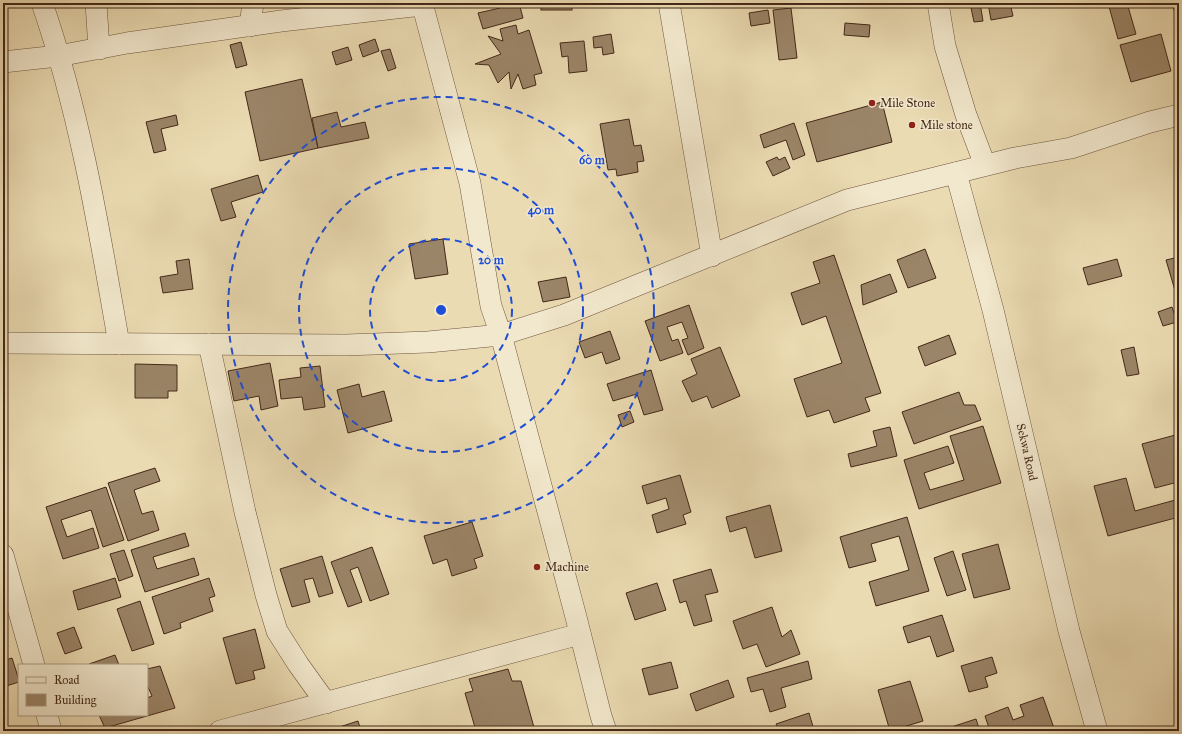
<svg xmlns="http://www.w3.org/2000/svg" width="1182" height="734" viewBox="0 0 1182 734" font-family="'IM FELL Great Primer',serif">
	<rect width="100%" height="100%" fill="#ebdbb2"/>
	<filter id="stains"><feTurbulence type="fractalNoise" baseFrequency=".005" numOctaves="4"/><feColorMatrix values="0 0 0 0 .2 0 0 0 0 .09 0 0 0 0 .02 0 0 0 .5 -.17"/></filter>
	<radialGradient id="worn" r=".72"><stop offset=".6" stop-color="#630" stop-opacity="0"/><stop offset="1" stop-color="#630" stop-opacity=".3"/></radialGradient>
	<g fill="#9b8568" stroke="#442818">
		<path d="M 499,3 L 519,3 L 523,18 L 483,29 L 478,13 L 500,8 Z"/>
		<rect x="541" y="3" width="31" height="7"/>
		<path d="M 970,3 L 980,3 L 983,21 L 974,22 Z"/>
		<path d="M 988,3 L 1010,3 L 1013,16 L 991,20 Z"/>
		<path d="M 1108,3 L 1127,3 L 1136,34 L 1118,39 Z"/>
		<path d="M 1172,3 L 1179,3 L 1179,26 Z"/>
		<path d="M 791,8 L 797,58 L 779,60 L 773,10 Z"/>
		<path d="M 768,10 L 770,23 L 751,26 L 749,13 Z"/>
		<path d="M 845,23 L 870,25 L 869,37 L 844,35 Z"/>
		<path d="M 516,25 L 518,34 L 529,30 L 542,73 L 534,75 L 536,85 L 523,89 L 518,74 L 511,89 L 509,72 L 498,83 L 489,65 L 475,64 L 501,54 L 488,36 L 503,41 L 500,29 Z"/>
		<path d="M 611,34 L 614,53 L 603,55 L 602,47 L 594,48 L 593,37 Z"/>
		<path d="M 1161,34 L 1171,71 L 1131,82 L 1120,45 Z"/>
		<path d="M 375,39 L 379,51 L 363,57 L 359,45 Z"/>
		<path d="M 584,41 L 587,71 L 569,73 L 568,56 L 562,57 L 560,43 Z"/>
		<path d="M 241,42 L 247,65 L 236,68 L 230,45 Z"/>
		<path d="M 348,47 L 352,60 L 336,65 L 332,52 Z"/>
		<path d="M 390,49 L 396,68 L 388,71 L 381,51 Z"/>
		<path d="M 302,79 L 318,148 L 260,161 L 245,92 Z"/>
		<path d="M 882,102 L 892,142 L 817,162 L 806,123 Z"/>
		<path d="M 337,112 L 341,127 L 365,122 L 369,138 L 318,148 L 312,118 Z"/>
		<path d="M 176,115 L 178,125 L 161,129 L 166,150 L 154,153 L 146,122 Z"/>
		<path d="M 629,119 L 634,146 L 641,145 L 644,161 L 637,162 L 638,172 L 617,176 L 616,169 L 608,170 L 600,124 Z"/>
		<path d="M 794,123 L 805,155 L 793,160 L 786,140 L 764,148 L 760,135 Z"/>
		<path d="M 777,157 L 779,160 L 785,157 L 790,168 L 773,176 L 766,162 Z"/>
		<path d="M 258,175 L 263,192 L 231,202 L 236,217 L 221,221 L 211,189 Z"/>
		<path d="M 443,239 L 448,274 L 415,279 L 409,244 Z"/>
		<path d="M 925,249 L 936,278 L 908,288 L 897,260 Z"/>
		<path d="M 834,255 L 881,393 L 865,398 L 870,411 L 834,423 L 829,410 L 807,417 L 794,379 L 842,363 L 826,316 L 802,325 L 791,293 L 820,283 L 813,262 Z"/>
		<path d="M 1179,257 L 1179,304 L 1166,260 Z"/>
		<path d="M 189,259 L 193,289 L 163,293 L 160,277 L 178,274 L 176,261 Z"/>
		<path d="M 1117,259 L 1122,276 L 1088,285 L 1083,268 Z"/>
		<path d="M 890,274 L 897,292 L 863,305 L 861,285 Z"/>
		<path d="M 566,277 L 570,297 L 543,302 L 538,282 Z"/>
		<path d="M 689,305 L 704,348 L 688,355 L 682,340 L 688,338 L 682,322 L 667,327 L 672,341 L 678,339 L 683,353 L 660,361 L 645,321 Z"/>
		<path d="M 1172,307 L 1177,322 L 1163,326 L 1158,312 Z"/>
		<path d="M 610,331 L 620,359 L 606,364 L 602,352 L 585,358 L 579,342 Z"/>
		<path d="M 949,335 L 956,354 L 925,366 L 918,347 Z"/>
		<path d="M 720,347 L 740,396 L 712,408 L 707,396 L 692,402 L 682,381 L 697,374 L 691,359 Z"/>
		<path d="M 1134,347 L 1139,374 L 1127,376 L 1121,350 Z"/>
		<path d="M 270,363 L 278,406 L 261,410 L 259,396 L 234,401 L 228,371 Z"/>
		<path d="M 135,364 L 177,365 L 177,391 L 168,391 L 168,398 L 135,398 Z"/>
		<path d="M 320,366 L 325,407 L 304,410 L 302,397 L 281,399 L 279,380 L 301,377 L 300,368 Z"/>
		<path d="M 651,370 L 663,410 L 644,415 L 637,394 L 613,401 L 607,384 Z"/>
		<path d="M 359,384 L 362,397 L 384,391 L 392,421 L 348,433 L 337,390 Z"/>
		<path d="M 959,392 L 964,405 L 975,405 L 981,420 L 914,444 L 902,412 Z"/>
		<path d="M 630,411 L 634,422 L 622,427 L 618,415 Z"/>
		<path d="M 983,426 L 1001,483 L 919,509 L 904,460 L 948,446 L 954,463 L 924,473 L 930,490 L 964,480 L 950,436 Z"/>
		<path d="M 890,427 L 897,456 L 851,467 L 848,454 L 877,446 L 873,431 Z"/>
		<path d="M 1179,434 L 1179,486 L 1178,482 L 1155,488 L 1142,444 Z"/>
		<path d="M 155,468 L 160,481 L 134,490 L 142,514 L 153,511 L 159,530 L 128,541 L 108,483 Z"/>
		<path d="M 680,475 L 691,512 L 683,515 L 686,524 L 657,533 L 652,515 L 669,509 L 666,498 L 647,504 L 642,486 Z"/>
		<path d="M 1126,478 L 1135,511 L 1179,499 L 1179,517 L 1108,536 L 1094,486 Z"/>
		<path d="M 106,487 L 124,540 L 103,547 L 91,510 L 61,520 L 67,537 L 93,528 L 99,548 L 63,559 L 46,507 Z"/>
		<path d="M 770,505 L 782,551 L 755,558 L 746,527 L 730,532 L 726,517 Z"/>
		<path d="M 907,517 L 929,591 L 876,606 L 869,582 L 909,570 L 899,536 L 871,544 L 876,561 L 849,568 L 840,537 Z"/>
		<path d="M 472,522 L 483,556 L 474,559 L 477,568 L 452,576 L 447,559 L 433,564 L 424,536 Z"/>
		<path d="M 185,533 L 189,546 L 153,557 L 157,569 L 194,558 L 199,575 L 145,592 L 131,550 Z"/>
		<path d="M 998,544 L 1010,589 L 974,598 L 962,554 Z"/>
		<path d="M 372,547 L 389,594 L 370,601 L 358,567 L 350,570 L 362,602 L 348,607 L 331,562 Z"/>
		<path d="M 124,550 L 133,576 L 119,581 L 110,554 Z"/>
		<path d="M 953,551 L 966,590 L 947,596 L 934,558 Z"/>
		<path d="M 322,556 L 333,593 L 319,597 L 313,578 L 304,580 L 310,602 L 292,607 L 280,569 Z"/>
		<path d="M 711,569 L 718,592 L 705,595 L 712,621 L 694,626 L 686,601 L 680,603 L 673,580 Z"/>
		<path d="M 115,578 L 121,597 L 78,610 L 73,591 Z"/>
		<path d="M 209,578 L 215,596 L 209,598 L 213,611 L 180,623 L 181,628 L 164,634 L 152,597 Z"/>
		<path d="M 657,583 L 666,610 L 635,620 L 626,593 Z"/>
		<path d="M 140,601 L 154,644 L 132,651 L 117,609 Z"/>
		<path d="M 772,607 L 782,637 L 791,630 L 800,654 L 766,667 L 757,644 L 743,649 L 733,621 Z"/>
		<path d="M 942,615 L 954,651 L 937,657 L 930,636 L 908,643 L 903,627 Z"/>
		<path d="M 74,627 L 82,648 L 65,654 L 57,633 Z"/>
		<path d="M 255,629 L 265,668 L 253,671 L 255,679 L 236,684 L 223,638 Z"/>
		<path d="M 3,652 L 6,660 L 12,658 L 19,680 L 19,682 L 3,687 Z"/>
		<path d="M 115,655 L 119,665 L 89,665 L 89,664 Z"/>
		<path d="M 992,657 L 997,673 L 985,677 L 988,687 L 969,692 L 961,666 Z"/>
		<path d="M 808,661 L 812,679 L 781,688 L 786,707 L 770,712 L 763,689 L 751,692 L 747,678 Z"/>
		<path d="M 671,662 L 678,688 L 649,695 L 642,669 Z"/>
		<path d="M 160,666 L 175,708 L 105,728 L 99,715 L 147,715 L 147,698 L 152,696 L 147,685 L 147,669 Z"/>
		<path d="M 508,669 L 512,681 L 521,681 L 535,731 L 476,731 L 465,693 L 473,691 L 469,679 Z"/>
		<path d="M 728,680 L 734,697 L 696,711 L 690,694 Z"/>
		<path d="M 910,681 L 923,721 L 890,731 L 878,690 Z"/>
		<path d="M 1043,697 L 1055,731 L 990,731 L 985,716 L 1008,707 L 1013,720 L 1024,716 L 1020,705 Z"/>
		<path d="M 809,713 L 814,730 L 779,731 L 776,724 Z"/>
		<path d="M 976,719 L 980,731 L 939,731 Z"/>
		<path d="M 358,721 L 361,731 L 327,731 Z"/>
	</g>
	<g fill="none" stroke-linecap="round" stroke-linejoin="round">
		<g stroke="#6e553e" stroke-width="22">
			<g id="minor">
				<path d="M 42,3 C 80,113 99,229 119,344"/>
				<path d="M 96,3 L 99,49"/>
				<path d="M 422,3 L 470,183 L 491,306 L 501,335 L 576,617 L 601,716 L 606,731"/>
				<path d="M 669,3 L 712,256"/>
				<path d="M 938,3 L 945,46 L 966,115 L 985,165"/>
				<path d="M 250,26 L 253,3"/>
				<path d="M 3,62 L 58,56 L 127,43 L 281,21 L 422,5"/>
				<path d="M 956,173 L 993,310 L 1069,631 L 1097,731"/>
				<path d="M 3,343 L 346,345 L 428,342 L 501,335 L 564,315 L 847,200 L 1015,158 L 1071,148 L 1150,122 L 1179,115"/>
				<path d="M 209,344 L 245,512 L 266,595 L 277,631 L 298,664 L 326,703"/>
				<path d="M 3,555 L 34,665"/>
				<path d="M 47,715 L 51,731"/>
				<path d="M 220,731 L 580,634"/>
			</g>
		</g>
		<use href="#minor" stroke="#f2e8cd" stroke-width="21"/>
	</g>
	<g fill="none" stroke="#1d4ed8" stroke-width="2" stroke-dasharray="7 5">
		<circle cx="441" cy="310" r="71"/>
		<circle cx="441" cy="310" r="142"/>
		<circle cx="441" cy="310" r="213"/>
	</g>
	<g fill="#8f2418" stroke="#f2e8cd" stroke-width="1.5">
		<circle cx="872" cy="103" r="4"/>
		<circle cx="912" cy="125" r="4"/>
		<circle cx="537" cy="567" r="4"/>
	</g>
	<g text-anchor="middle" stroke-width="3" stroke-linejoin="round" paint-order="stroke">
		<g font-size="12" fill="#442818" stroke="#f2e8cd" text-anchor="start">
			<text x="880" y="107">Mile Stone</text>
			<text x="920" y="129">Mile stone</text>
			<text x="545" y="571">Machine</text>
		</g>
		<g font-size="12" fill="#442818" stroke="#f2e8cd">
			<text transform="translate(1027 452) rotate(77)" y="4">Sekwa Road</text>
		</g>
	</g>
	<circle cx="441" cy="310" r="6" fill="#1d4ed8" stroke="#f2e8cd" stroke-width="2"/>
	<g font-size="12" text-anchor="middle" font-weight="bold" fill="#1d4ed8" stroke="#f2e8cd" stroke-width="3" stroke-linejoin="round" paint-order="stroke">
		<text x="592" y="164">60 m</text>
		<text x="541" y="214">40 m</text>
		<text x="491" y="264">20 m</text>
	</g>
	<rect width="1182" height="734" fill="none" stroke="#ebdbb2" stroke-width="16"/>
	<rect x="4" y="4" width="1174" height="726" fill="none" stroke="#442818" stroke-width="2"/>
	<rect x="8" y="8" width="1166" height="718" fill="none" stroke="#442818"/>
	<rect x="18" y="664" width="130" height="52" fill="#f2e8cd" stroke="#ac9b85"/>
	<rect x="26" y="677" width="20" height="6" fill="#f2e8cd" stroke="#ac9b85"/>
	<text x="54" y="684" font-size="12" fill="#442818">Road</text>
	<rect x="26" y="694" width="20" height="12" fill="#9b8568" stroke="#ac9b85"/>
	<text x="54" y="704" font-size="12" fill="#442818">Building</text>
	<rect width="100%" height="100%" filter="url(#stains)"/>
	<rect width="100%" height="100%" fill="url(#worn)"/>
</svg>
